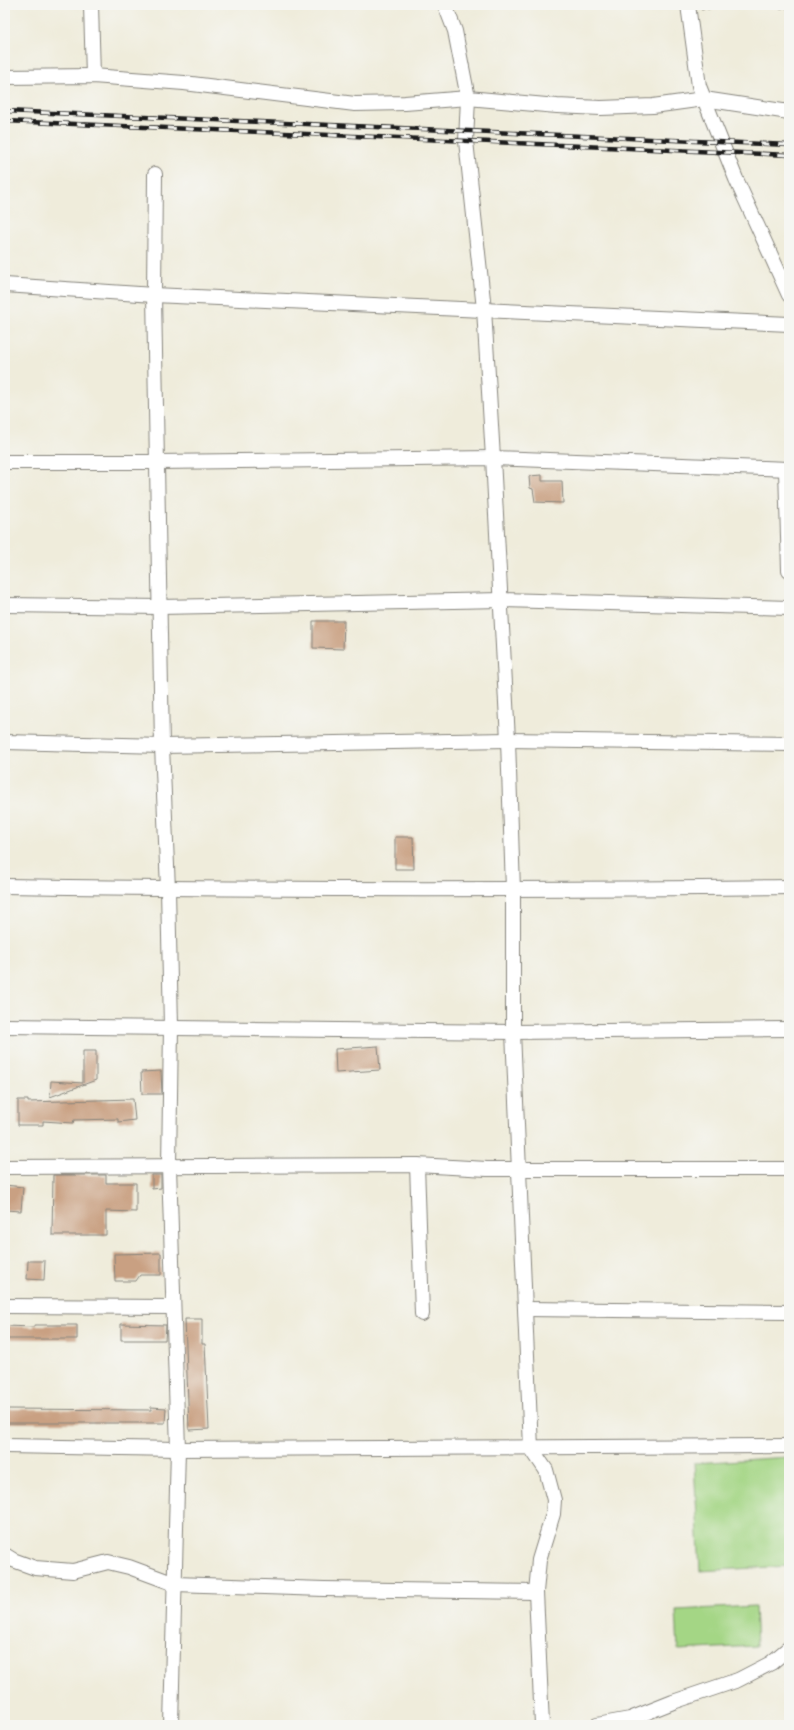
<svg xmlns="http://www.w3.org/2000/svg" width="794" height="1730" viewBox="0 0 794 1730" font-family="'Patrick Hand',sans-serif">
	<rect width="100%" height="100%" fill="#f6f6f2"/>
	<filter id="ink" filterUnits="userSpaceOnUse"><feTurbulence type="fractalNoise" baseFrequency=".025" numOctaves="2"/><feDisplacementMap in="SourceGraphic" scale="8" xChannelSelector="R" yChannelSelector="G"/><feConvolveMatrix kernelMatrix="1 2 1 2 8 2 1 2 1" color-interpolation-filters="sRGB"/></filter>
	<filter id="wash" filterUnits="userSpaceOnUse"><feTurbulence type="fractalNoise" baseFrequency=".012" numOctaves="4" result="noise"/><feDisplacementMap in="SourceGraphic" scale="16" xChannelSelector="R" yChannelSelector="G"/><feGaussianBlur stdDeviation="0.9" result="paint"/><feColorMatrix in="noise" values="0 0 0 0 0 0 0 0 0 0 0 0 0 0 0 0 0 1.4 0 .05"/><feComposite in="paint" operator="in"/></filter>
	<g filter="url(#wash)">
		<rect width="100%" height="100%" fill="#efecdb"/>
		<g fill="#a4d685" stroke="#607950">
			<path d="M 789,1457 L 789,1566 L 700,1571 L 694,1463 Z"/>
			<path d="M 755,1606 L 757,1646 L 678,1650 L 676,1610 Z"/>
		</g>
		<g id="blocks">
			<g fill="#c9a082">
				<path d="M 542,475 L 542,481 L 562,481 L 563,503 L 535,502 L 533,489 L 530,488 L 529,476 Z"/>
				<path d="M 313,621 L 344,621 L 343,649 L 313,648 Z"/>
				<path d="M 395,837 L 413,837 L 414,869 L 395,869 Z"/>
				<path d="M 378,1046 L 380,1070 L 336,1073 L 335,1049 Z"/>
				<path d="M 83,1051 L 96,1051 L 96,1080 L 50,1097 L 51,1081 L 83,1083 Z"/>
				<path d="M 161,1071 L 162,1094 L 142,1094 L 141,1072 Z"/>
				<path d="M 133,1099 L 135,1120 L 118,1122 L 118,1119 L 74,1120 L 73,1123 L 43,1121 L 43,1125 L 18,1125 L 18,1100 L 28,1100 L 28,1102 Z"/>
				<path d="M 53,1175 L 106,1175 L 106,1183 L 136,1183 L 136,1212 L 106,1211 L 106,1235 L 52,1235 Z"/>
				<path d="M 152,1175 L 161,1175 L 161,1188 L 152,1189 Z"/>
				<path d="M 5,1185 L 23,1187 L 21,1211 L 5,1210 Z"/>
				<path d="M 161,1253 L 161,1275 L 140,1275 L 136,1281 L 115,1281 L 114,1254 Z"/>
				<path d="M 28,1261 L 45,1261 L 44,1280 L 27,1279 Z"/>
				<path d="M 185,1319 L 202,1319 L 202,1344 L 205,1344 L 209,1429 L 189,1430 Z"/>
				<path d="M 121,1324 L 166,1325 L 165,1340 L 121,1340 Z"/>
				<path d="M 34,1325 L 77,1325 L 77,1339 L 5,1339 L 5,1326 L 34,1327 Z"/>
				<path d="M 151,1407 L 166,1408 L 165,1423 L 5,1423 L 5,1409 L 151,1410 Z"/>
			</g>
		</g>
	</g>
	<g filter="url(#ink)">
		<use href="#blocks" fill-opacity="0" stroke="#86847c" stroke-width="1"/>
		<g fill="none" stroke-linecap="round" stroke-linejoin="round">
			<g stroke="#86847c" stroke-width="16">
				<g id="minor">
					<path d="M 91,5 L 93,76"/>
					<path d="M 445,5 L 455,31 L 468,98 L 466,141 L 484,309 L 493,458 L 508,740 L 513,890 L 513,1032 L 531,1448 L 546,1470 L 554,1500 L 553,1514 L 539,1560 L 536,1592 L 542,1725"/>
					<path d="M 688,5 L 699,86 L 736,179 L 789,295"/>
					<path d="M 5,77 L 93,76 L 184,83 L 355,104 L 405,103 L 468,98 L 557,106 L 601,108 L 653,106 L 704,99 L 789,112"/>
					<path d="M 155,174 L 154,295 L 162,746 L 168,889 L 171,1027 L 169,1166 L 178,1449 L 171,1725"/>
					<path d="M 5,285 L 154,295 L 789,324"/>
					<path d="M 5,462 L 157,462 L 493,458 L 789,469"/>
					<path d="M 786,470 L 789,570"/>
					<path d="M 5,605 L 160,607 L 501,600 L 789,608"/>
					<path d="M 5,742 L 162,746 L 508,740 L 789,744"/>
					<path d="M 5,886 C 266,890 528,890 789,887"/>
					<path d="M 5,1026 L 513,1032 L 789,1029"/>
					<path d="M 417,1165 L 422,1314"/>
					<path d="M 5,1167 L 417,1165 L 487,1169 L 789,1169"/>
					<path d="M 5,1306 L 172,1307"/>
					<path d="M 526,1309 L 789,1312"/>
					<path d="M 5,1446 L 178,1449 L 789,1446"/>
					<path d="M 5,1555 L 13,1560 L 35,1568 L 73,1571 L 108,1562 L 129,1567 L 175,1584 L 324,1589 L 536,1592"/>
					<path d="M 597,1725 L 630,1719 L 673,1702 L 738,1680 L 771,1663 L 789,1648"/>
				</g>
			</g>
			<g stroke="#86847c" stroke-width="2.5" stroke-dasharray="3 3" stroke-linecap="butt">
				<path d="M 744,5 L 789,8"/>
				<path d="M 701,9 L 741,5"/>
			</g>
			<use href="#minor" stroke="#fff" stroke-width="14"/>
			<g stroke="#1c1c1c" stroke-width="4.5">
				<g id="rail">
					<path d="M 5,111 L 789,145"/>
					<path d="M 5,121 L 789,155"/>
				</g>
			</g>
			<use href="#rail" stroke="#f6f6f2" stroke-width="3" stroke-dasharray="9" stroke-linecap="butt"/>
		</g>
	</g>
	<rect width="794" height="1730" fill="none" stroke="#f6f6f2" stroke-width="20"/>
</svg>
